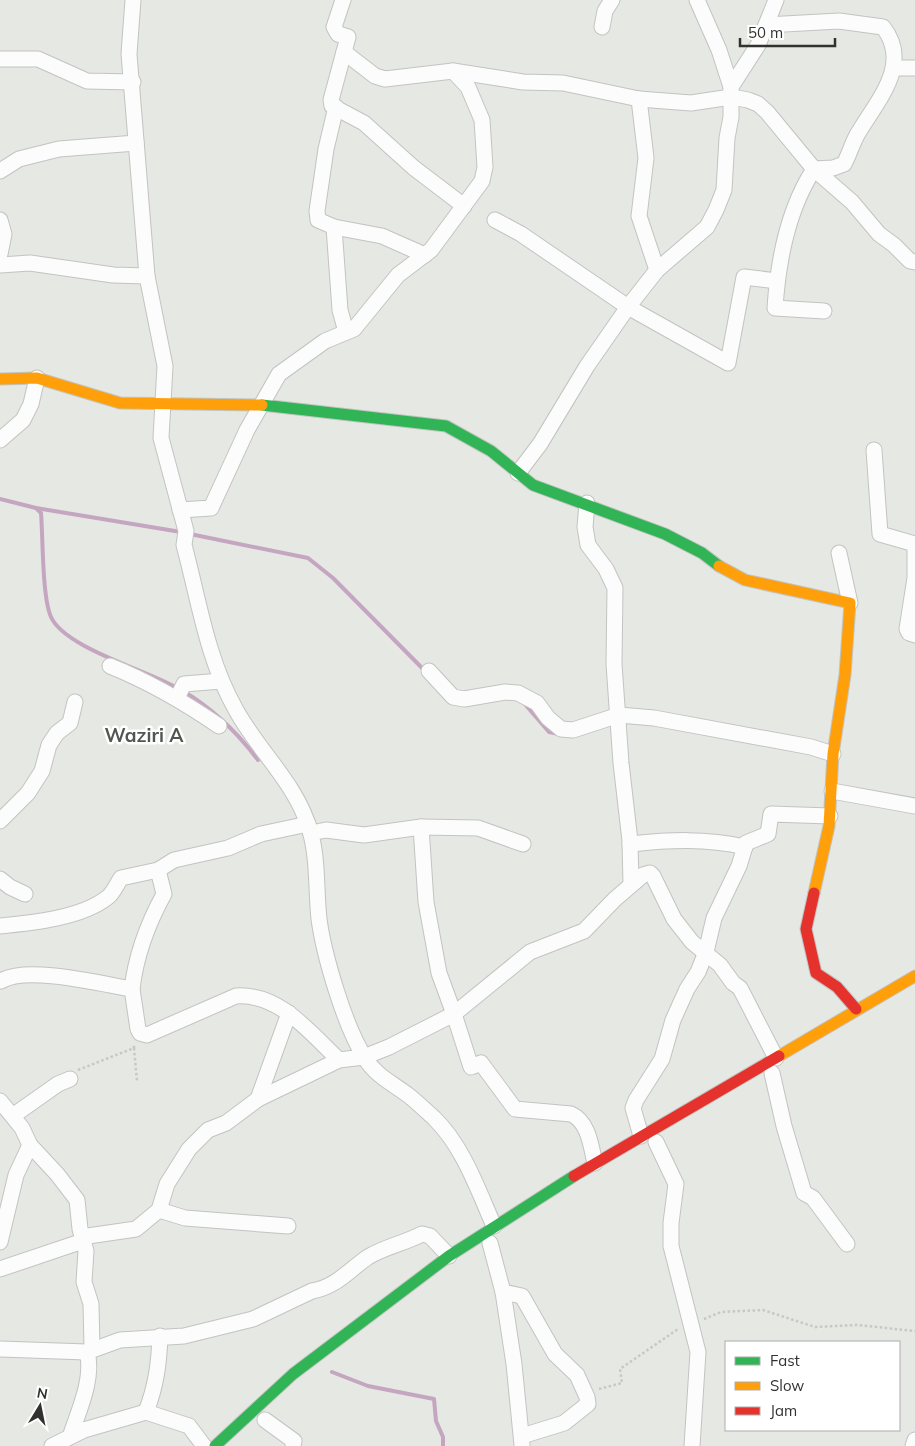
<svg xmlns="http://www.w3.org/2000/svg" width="915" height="1446" viewBox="0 0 915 1446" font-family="Mulish,sans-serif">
	<rect width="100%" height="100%" fill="#e6e8e4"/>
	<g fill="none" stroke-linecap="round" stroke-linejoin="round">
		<g stroke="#c5a6c0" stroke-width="4">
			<path d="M 0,499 L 36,508 L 181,532"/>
			<path d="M 36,508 L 41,513 C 43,537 42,597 51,617 C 65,648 147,670 177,688"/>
			<path d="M 190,534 L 308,558 L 333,578 L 425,671"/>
			<path d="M 183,691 C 213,709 237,732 258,760"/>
			<path d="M 524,703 L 549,732 L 559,734"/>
			<path d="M 332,1372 L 368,1386 L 434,1399 L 436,1421 L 443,1437 L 443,1446"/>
		</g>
		<g stroke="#c2c4c1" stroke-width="17">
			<g id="street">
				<path d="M 133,0 L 129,54 L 147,276 L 165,366 L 161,438 L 186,531 L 184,545 C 199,601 207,659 236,710 C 259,752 297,784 310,831 C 318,857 316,892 319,919 C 324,956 345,1027 365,1058 C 376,1076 392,1083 408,1095 C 417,1102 426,1111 434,1118 C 463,1146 478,1190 494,1226"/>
				<path d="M 343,0 L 334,27 L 338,34 L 348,37 L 331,100 L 332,106 L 364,123 L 414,168 L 464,206"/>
				<path d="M 697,0 L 719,50 L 731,87"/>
				<path d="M 766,25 L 839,21 L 883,27 C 913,65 875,103 857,135 C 852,144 849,155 844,164 L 833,168 L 814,169 C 788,209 778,261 775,308 L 824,311"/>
				<path d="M 602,27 L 605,11 L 612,0"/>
				<path d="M 344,52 L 375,76 L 385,79 L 453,71 L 523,82 L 563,83 L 639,99 L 691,103 L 731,97 L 748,100 L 758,104 L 767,112 L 814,169 L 852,202 L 879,234 L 894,245 L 910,261 L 915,262"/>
				<path d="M 0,59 L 38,59 L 87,81 L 133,82"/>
				<path d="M 894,68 L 915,68"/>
				<path d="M 639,99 L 646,158 L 639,216 L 657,270"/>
				<path d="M 336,107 L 326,149 L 317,211 L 318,220 L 334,227 L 340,310 L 346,332"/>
				<path d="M 0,171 L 19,159 L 59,149 L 136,143"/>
				<path d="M 0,220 L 4,234 L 0,254"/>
				<path d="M 495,220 L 521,234 L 628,307 L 728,363 L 744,277 L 777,281"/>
				<path d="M 334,227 L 382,236 L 425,255"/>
				<path d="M 0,265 L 30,263 L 113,275 L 147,276"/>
				<path d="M 0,440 L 23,420 L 31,404 L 37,378"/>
				<path d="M 874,450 L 880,534 L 915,544"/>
				<path d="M 518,473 L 540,444 L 587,366 L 628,307 L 657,270 L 707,227 L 716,210 L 724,190 L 727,138 L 731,117 L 731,87 L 758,45 L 776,0"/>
				<path d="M 587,503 L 585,527 L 588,545 L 606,569 L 615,588 L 614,664 L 621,763 L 630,841 L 631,885"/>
				<path d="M 180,510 L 211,508 L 247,430 L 279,374 L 325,341 L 354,329 L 398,275 L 431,250 L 482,181 L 485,167 L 482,120 L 468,87 L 453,71"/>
				<path d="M 915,550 L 915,578 L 907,629 L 909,633 L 915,635"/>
				<path d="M 839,553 L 850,603"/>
				<path d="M 110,666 C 150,682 184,702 219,726"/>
				<path d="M 429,671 L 453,697 L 464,699 L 505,692 L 518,693 L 537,703 L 548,718 L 561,729 L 573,730 L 619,715 L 654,718 L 811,747 L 833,754"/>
				<path d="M 177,698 L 184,684 L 221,681"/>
				<path d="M 832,791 L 915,806"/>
				<path d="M 0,821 L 28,793 L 42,771 L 49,745 L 57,733 L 70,723 L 75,702"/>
				<path d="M 421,827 L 426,902 L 439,973 L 454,1014 L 530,952 L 584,931 L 615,899 L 643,875 L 650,873 L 653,876 L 674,919 L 692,942 L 720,965 L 733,983 L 740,988 L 776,1058"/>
				<path d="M 311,833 L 326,830 L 364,835 L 421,827 L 478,828 L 523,844"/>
				<path d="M 630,844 C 669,840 706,838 745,847"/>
				<path d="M 0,879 L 10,887 L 25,894"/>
				<path d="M 0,926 C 32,923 82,918 108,897 C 113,893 117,884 121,878 L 158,870 L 174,860 L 228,848 L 261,834 L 308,824"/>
				<path d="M 1,981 C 26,965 102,984 132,989 L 138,1029 L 140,1033 L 147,1035 L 236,996 C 280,993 310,1033 339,1060"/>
				<path d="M 132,989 C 136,955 147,925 164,894 L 158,870"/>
				<path d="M 772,1073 L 784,1126 L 804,1193 L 813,1198 L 847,1244"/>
				<path d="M 258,1099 L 339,1060 L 364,1057 L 389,1047 L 454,1014 L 471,1067 L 481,1063 L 515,1109 L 571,1114 C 589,1122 591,1147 595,1163"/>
				<path d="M 0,1101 L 22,1128 L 30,1145 L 57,1174 L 77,1200 L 80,1229 L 86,1251 L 84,1282 L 91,1304 L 92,1349"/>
				<path d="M 14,1115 L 58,1084 L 70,1079"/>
				<path d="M 641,1136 L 633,1108 L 636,1100 L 662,1059 L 673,1020 L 687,989 L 698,972 L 706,952 L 714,918 L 739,866 L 746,843 L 768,834 L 771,814 L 830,816"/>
				<path d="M 656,1142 L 676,1184 L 671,1223 L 671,1246 L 698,1352 L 692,1446"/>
				<path d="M 159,1210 L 185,1218 L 288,1226"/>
				<path d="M 0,1242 L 16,1175 L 30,1145"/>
				<path d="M 490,1243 L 503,1292 L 514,1364 L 522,1445"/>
				<path d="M 0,1269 L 83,1241 L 88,1236 L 136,1229 L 159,1210 L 167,1184 L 189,1149 L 208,1130 L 226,1123 L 258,1099 L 289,1013"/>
				<path d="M 503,1292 L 522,1296 L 555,1354 L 577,1375 L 587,1397 L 588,1404 L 564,1423 L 522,1436"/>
				<path d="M 0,1349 L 87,1352 L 120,1340 L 184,1336 L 253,1319 L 312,1291 C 336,1287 349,1270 368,1257 C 384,1247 405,1243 422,1234 L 430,1236 L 449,1256"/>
				<path d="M 146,1412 C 156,1386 159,1364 160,1336"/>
				<path d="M 265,1420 L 294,1441 L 293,1446"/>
				<path d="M 71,1434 C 79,1410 94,1378 87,1352"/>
				<path d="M 52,1446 L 84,1430 L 146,1412 L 189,1426 L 204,1446"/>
				<path d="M 913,1446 L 915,1440"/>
			</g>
		</g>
		<g stroke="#c2c4c1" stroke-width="13">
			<g id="fast">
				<path d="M 262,405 L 446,426 L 491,451 L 533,485 L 665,534 L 702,553 L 719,566"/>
				<path d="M 215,1446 L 293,1374 L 449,1256 L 574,1176"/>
			</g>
		</g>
		<g stroke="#c2c4c1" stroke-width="13">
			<g id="slow">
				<path d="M 0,379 L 37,378 L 120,403 L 262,405"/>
				<path d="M 719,566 L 745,580 L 850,603 L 845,675 L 833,754 L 829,826 L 814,893"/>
				<path d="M 779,1056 L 915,976"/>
			</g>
		</g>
		<g stroke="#c2c4c1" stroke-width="13">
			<g id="jam">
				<path d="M 814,893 L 806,929 L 816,973 L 837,987 L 856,1009"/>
				<path d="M 574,1176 L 779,1056"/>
			</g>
		</g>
		<g stroke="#c7c8c6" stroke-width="2.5" stroke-dasharray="2.5 2.5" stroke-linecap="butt">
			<path d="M 134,1048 L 137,1081"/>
			<path d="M 78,1070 L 134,1048 L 134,1045"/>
			<path d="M 704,1319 L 721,1312 L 763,1310 L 815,1327 L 857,1325 L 915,1331"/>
			<path d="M 599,1389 L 622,1383 L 620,1369 L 678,1329"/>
		</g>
		<use href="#street" stroke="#fbfcfb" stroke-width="15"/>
		<use href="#fast" stroke="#30b455" stroke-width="11"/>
		<use href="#slow" stroke="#ff9f0a" stroke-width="11"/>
		<use href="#jam" stroke="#e5322d" stroke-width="11"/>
	</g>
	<g text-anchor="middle" stroke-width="5" stroke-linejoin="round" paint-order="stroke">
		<g font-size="19" font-weight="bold" fill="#535550" stroke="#fff">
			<text x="144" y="742">Waziri A</text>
		</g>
	</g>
	<rect x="725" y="1341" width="175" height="90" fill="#ffffff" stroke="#adadac"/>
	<rect x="735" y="1357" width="25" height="8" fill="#30b455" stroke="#adadac"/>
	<text x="770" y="1366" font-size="15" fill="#31322f">Fast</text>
	<rect x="735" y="1382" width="25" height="8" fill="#ff9f0a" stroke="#adadac"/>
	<text x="770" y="1391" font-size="15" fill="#31322f">Slow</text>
	<rect x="735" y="1407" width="25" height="8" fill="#e5322d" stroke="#adadac"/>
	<text x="770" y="1416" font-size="15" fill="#31322f">Jam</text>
	<g transform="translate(40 1406) rotate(10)" stroke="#ffffff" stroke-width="4" paint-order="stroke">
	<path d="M0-4L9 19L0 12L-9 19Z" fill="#31322f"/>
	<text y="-8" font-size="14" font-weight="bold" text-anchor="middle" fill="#31322f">N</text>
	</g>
	<path d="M740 38v8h95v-8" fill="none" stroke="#31322f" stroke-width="2.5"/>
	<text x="748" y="38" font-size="15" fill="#31322f" stroke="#ffffff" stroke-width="4" paint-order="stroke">50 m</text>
</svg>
